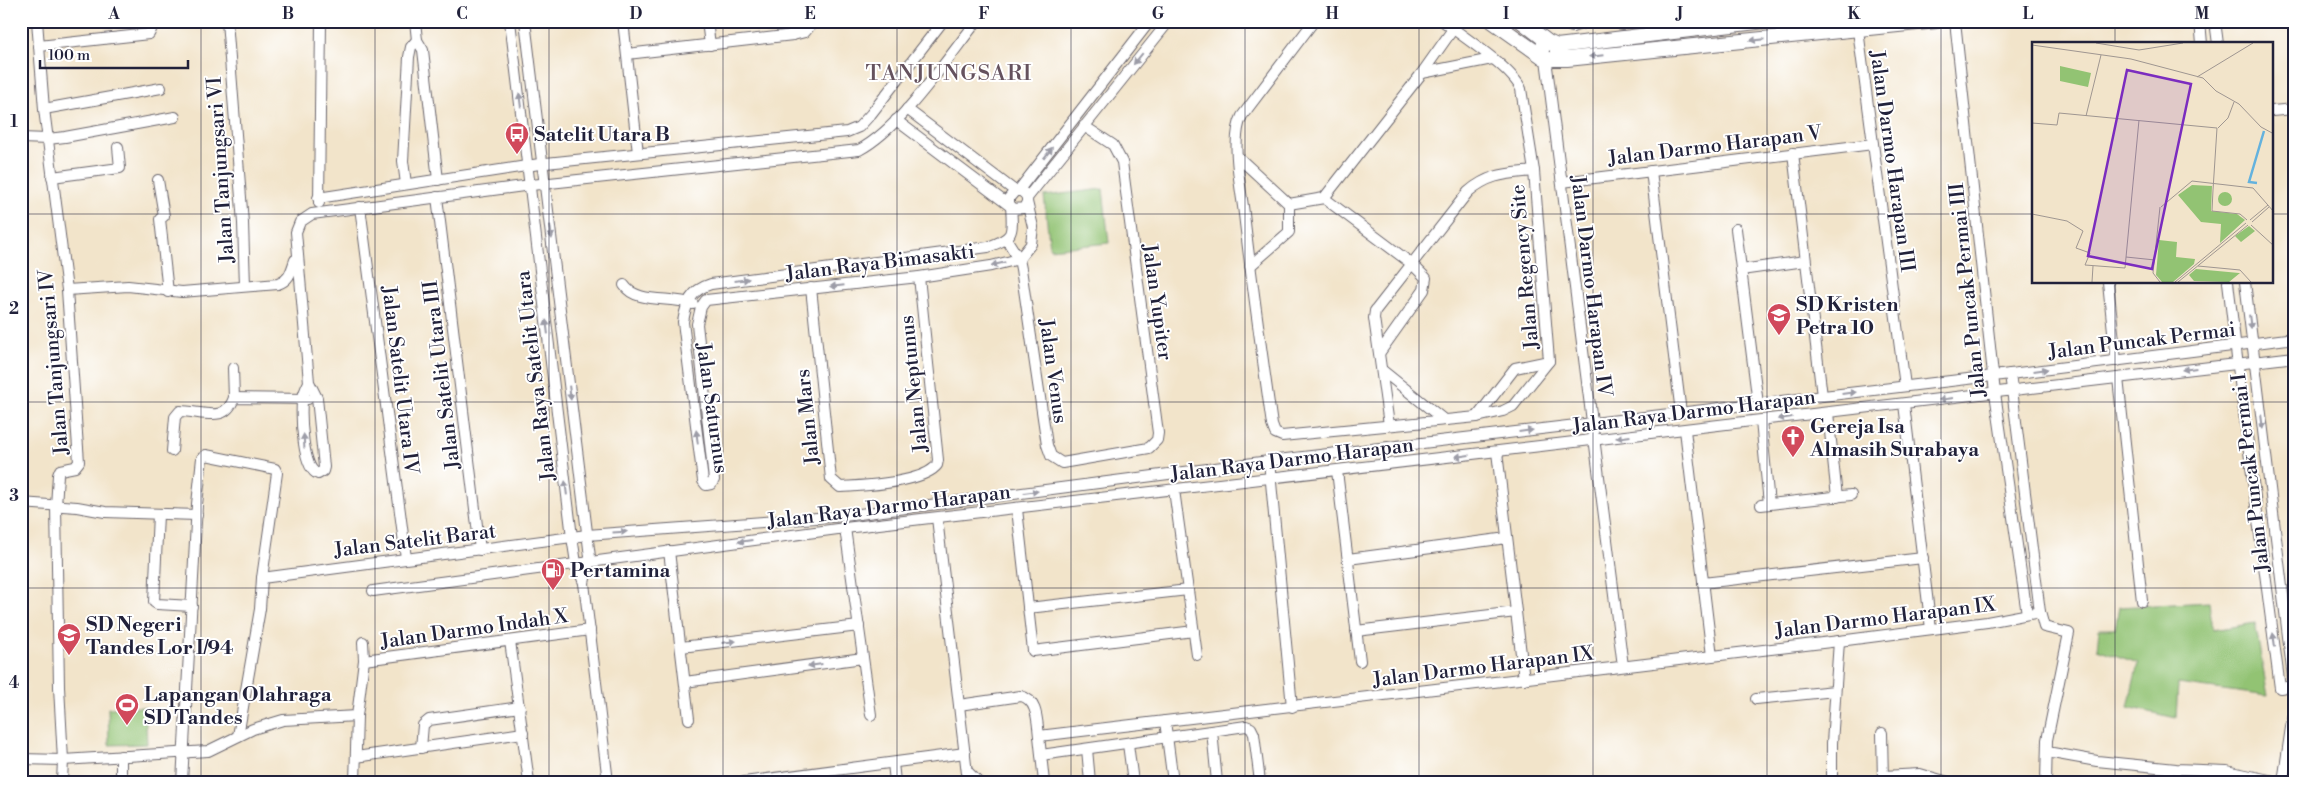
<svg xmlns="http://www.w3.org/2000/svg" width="2316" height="803" viewBox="0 0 2316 803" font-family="'Libre Bodoni',serif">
	<rect width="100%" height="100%" fill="#fff"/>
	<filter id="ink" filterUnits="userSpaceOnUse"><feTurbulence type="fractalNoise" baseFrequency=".02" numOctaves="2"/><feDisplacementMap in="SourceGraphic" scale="10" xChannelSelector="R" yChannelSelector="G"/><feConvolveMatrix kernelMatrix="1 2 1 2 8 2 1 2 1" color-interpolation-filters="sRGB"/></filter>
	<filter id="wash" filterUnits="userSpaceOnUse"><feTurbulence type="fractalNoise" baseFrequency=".0096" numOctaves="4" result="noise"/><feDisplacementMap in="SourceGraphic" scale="20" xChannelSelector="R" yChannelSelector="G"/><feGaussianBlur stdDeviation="1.12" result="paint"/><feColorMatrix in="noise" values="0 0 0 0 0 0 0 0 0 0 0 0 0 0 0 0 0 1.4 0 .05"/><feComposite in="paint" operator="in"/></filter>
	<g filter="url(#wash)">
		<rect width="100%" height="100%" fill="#f2e4ca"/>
		<g fill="#92c373" stroke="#5a7257">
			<path d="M 1103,189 L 1109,243 L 1050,249 L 1044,196 Z"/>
			<path d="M 2209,602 L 2213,630 L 2255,623 L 2268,696 L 2178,684 L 2176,718 L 2128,707 L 2138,663 L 2097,649 L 2099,629 L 2115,629 L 2119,607 Z"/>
			<path d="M 145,707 L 147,744 L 109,745 L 108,708 Z"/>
		</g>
	</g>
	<g filter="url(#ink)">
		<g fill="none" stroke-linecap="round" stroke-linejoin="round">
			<g stroke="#6b666d" stroke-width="12">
				<g id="minor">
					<path d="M 37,21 L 44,109 L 67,290 L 79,462 L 75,467 L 60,470 L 58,475 L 56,506 L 59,687 L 63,760 L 62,782"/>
					<path d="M 227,21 L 243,223 L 245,286"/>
					<path d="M 415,21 L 417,40 L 423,50 L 438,180"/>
					<path d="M 510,21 L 572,537 L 576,563 L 584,583 L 608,782"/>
					<path d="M 525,21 L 590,557 L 584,583"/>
					<path d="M 623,21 L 638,153"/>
					<path d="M 707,21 L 710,45"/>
					<path d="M 792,21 L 793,35"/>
					<path d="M 1314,21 L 1242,116 C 1230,139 1241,188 1244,214 C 1252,285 1262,355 1272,425 L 1275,433 L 1282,436 L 1477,417 L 1503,411 L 1513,406 L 1549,361 L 1534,171 L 1521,89 C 1511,67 1463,37 1443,21"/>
					<path d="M 1561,21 L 1572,27 L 1589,21"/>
					<path d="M 1786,21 L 1785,28 L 1789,37"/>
					<path d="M 1955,21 L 1995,393 L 2027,614"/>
					<path d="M 2200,21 L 2202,44"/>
					<path d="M 2215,21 L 2218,44"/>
					<path d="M 1858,30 L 1905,386"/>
					<path d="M 39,46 L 149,34 L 151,30 L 151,21"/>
					<path d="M 627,54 L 793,35 L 805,32 L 814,21"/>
					<path d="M 1546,59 L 1623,666"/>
					<path d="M 1422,73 L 1492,59"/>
					<path d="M 44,109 L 161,88"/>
					<path d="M 907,109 L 1015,191"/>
					<path d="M 2272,111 L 2295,109"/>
					<path d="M 896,120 L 1014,209 L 1024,208 L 1027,202 C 1028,195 1023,190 1015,191 L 1009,198 L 1009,204"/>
					<path d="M 21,138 L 48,139 L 65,137 L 175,117"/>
					<path d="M 1793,153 L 1822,396"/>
					<path d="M 1237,156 L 1289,204 L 1324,198 L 1422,73 L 1453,29"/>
					<path d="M 1651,171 L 1681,413"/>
					<path d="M 52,177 L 120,168 L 118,147"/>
					<path d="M 158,180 L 164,216 L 160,219 L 168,292"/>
					<path d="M 1562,182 L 1873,144"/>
					<path d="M 406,184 L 403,161 L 409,57 L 411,47 L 417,40"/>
					<path d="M 1018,191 L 1150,21"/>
					<path d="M 437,197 L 480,550"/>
					<path d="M 318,198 L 546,163 L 847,132 L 859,127 L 871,114 L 943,21"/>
					<path d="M 1027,198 L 1169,21"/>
					<path d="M 1324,198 L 1412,264 L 1426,278 L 1424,290 L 1380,352"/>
					<path d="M 319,203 L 321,21"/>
					<path d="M 1011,206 C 1013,235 1014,237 988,247 L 711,284 C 691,290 686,303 683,322 L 703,481 L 706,485 L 711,484 L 714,480 L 697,324 L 701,307 L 706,300 L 919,277 L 991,266 L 1019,259 L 1031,244 L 1033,227 L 1027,202"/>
					<path d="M 360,207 L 406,558"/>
					<path d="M 1736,229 L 1758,404"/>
					<path d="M 1007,240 L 1019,259 L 1021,269 L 1047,445 L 1051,456 L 1062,463 L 1149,448 L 1157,440 L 1158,433 L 1122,162 L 1113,145 L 1084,126"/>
					<path d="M 1250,266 L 1289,232 L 1289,204"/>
					<path d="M 1741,270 L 1805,261"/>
					<path d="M 2108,282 L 2116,361"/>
					<path d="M 2228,282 L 2239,375 L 2280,688 L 2294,686 L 2245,282"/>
					<path d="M 624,285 C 636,304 672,296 693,304"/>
					<path d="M 811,288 L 831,479 L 840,487 C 863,486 923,483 937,465 L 938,460 L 919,277"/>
					<path d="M 67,290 L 128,286 L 182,292 L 278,284 C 290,280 291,271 295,260"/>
					<path d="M 233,368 L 234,398"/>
					<path d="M 1383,371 L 1444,420"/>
					<path d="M 2010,374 L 2040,612 L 2044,627 L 2069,633 L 2047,740 L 2046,782"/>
					<path d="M 2118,378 L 2142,601"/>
					<path d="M 309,382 C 306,388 303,395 302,401 C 301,416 302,469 318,474 L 323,471 L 324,467 L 317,398 L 309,382 L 296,232 L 300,222 L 312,214 L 531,185 L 859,150 C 901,128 946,60 977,21"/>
					<path d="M 1904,404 L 1931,629"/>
					<path d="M 1828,413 L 1837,497"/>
					<path d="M 1477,417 L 1515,368 L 1549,361"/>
					<path d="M 1761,421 L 1769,504"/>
					<path d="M 1389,425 L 1374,318 L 1375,311 L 1468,192 C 1490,173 1507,174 1534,171"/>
					<path d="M 1685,430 L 1712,656"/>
					<path d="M 172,451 L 175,417 L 180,411 C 202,411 225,424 234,398 L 308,399"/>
					<path d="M 1497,452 L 1524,679"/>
					<path d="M 1269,461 L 1292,707"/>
					<path d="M 1337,471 L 1360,661"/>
					<path d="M 1174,490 L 1197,655"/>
					<path d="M 21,503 L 77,507 L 105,512 L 197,515"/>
					<path d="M 1761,505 L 1851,495"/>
					<path d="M 1017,509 L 1033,651 L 1194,631"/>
					<path d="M 158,514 L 154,602 L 157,604 L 192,606"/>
					<path d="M 937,518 L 968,782"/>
					<path d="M 845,528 L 871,715"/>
					<path d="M 669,551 L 689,719"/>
					<path d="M 1348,559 L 1507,538"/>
					<path d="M 262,578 L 587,535 L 844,516 L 1269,461 L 2010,374 L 2295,338"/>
					<path d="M 1703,583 L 1923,558"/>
					<path d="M 373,591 L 845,528 L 2295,357"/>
					<path d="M 1028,608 L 1188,590"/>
					<path d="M 1356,631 L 1516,612"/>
					<path d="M 510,641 L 529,782"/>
					<path d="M 681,647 L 859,626"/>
					<path d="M 364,660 L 590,630"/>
					<path d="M 685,682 L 863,658"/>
					<path d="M 1756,699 L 1835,691"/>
					<path d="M 959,705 L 1021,696 C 1038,700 1037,722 1039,736 L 1839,641 L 1987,622 L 2040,612"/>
					<path d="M 1165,721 L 1173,782"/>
					<path d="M 1212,731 L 1217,782"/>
					<path d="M 1882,733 L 1883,782"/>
					<path d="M 1039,736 L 1044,782"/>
					<path d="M 1128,744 L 1133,782"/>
					<path d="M 421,748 L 423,725 L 429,720 L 520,707"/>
					<path d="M 1087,749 L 1090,782"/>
					<path d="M 2047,752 L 2097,761 L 2176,769 L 2227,771 L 2279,782"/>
					<path d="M 1041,755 L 1246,726 L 1251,728 L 1254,734 L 1260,782"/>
					<path d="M 121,756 L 121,782"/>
					<path d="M 356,757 L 523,733"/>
					<path d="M 21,759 L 63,760 L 208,751 L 253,729 L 283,720 L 357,716"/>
					<path d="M 893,763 L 895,782"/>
					<path d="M 967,771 L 978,782"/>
					<path d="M 1883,776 L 1920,774 L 1948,782"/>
					<path d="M 182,782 L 197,504 L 202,458 L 206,455 L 275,469 L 277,473 L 262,578 L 260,609 L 238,736"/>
					<path d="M 355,782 L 357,716 L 364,660 L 363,642"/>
					<path d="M 744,782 L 965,753"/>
					<path d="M 1832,782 L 1832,743 L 1839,641"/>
					<path d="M 2283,782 L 2294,707"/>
				</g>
			</g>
			<g stroke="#6b666d" stroke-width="16">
				<g id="major">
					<path d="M 1492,21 L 1543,57"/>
					<path d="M 1521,21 L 1548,42 L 1557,46 L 1557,56 L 1550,60 L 1543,57 L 1541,52 L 1544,44 L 1548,42"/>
					<path d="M 1557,46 L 1765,21"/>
					<path d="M 1554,59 L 1567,59 L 1937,21"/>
				</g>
			</g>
			<use href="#minor" stroke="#fff" stroke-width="10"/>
			<use href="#major" stroke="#fff" stroke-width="14"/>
		</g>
		<defs><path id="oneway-solid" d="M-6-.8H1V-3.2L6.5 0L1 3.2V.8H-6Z" transform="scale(1.25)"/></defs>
		<g fill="#9c9ca7">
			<use href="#oneway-solid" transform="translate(1757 40) rotate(174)"/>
			<use href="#oneway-solid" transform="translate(1596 56) rotate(174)"/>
			<use href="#oneway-solid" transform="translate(1138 59) rotate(129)"/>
			<use href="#oneway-solid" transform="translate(520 100) rotate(-97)"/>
			<use href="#oneway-solid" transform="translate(1048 153) rotate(-52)"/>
			<use href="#oneway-solid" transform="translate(551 232) rotate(83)"/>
			<use href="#oneway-solid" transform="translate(998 264) rotate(167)"/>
			<use href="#oneway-solid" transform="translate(742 280) rotate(-8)"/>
			<use href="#oneway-solid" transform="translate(837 286) rotate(174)"/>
			<use href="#oneway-solid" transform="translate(2250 322) rotate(83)"/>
			<use href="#oneway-solid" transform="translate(547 327) rotate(-97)"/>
			<use href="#oneway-solid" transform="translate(2189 369) rotate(173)"/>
			<use href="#oneway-solid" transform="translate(2041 370) rotate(-7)"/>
			<use href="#oneway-solid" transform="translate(570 393) rotate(83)"/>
			<use href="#oneway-solid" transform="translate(1849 393) rotate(-7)"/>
			<use href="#oneway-solid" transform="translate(1946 399) rotate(173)"/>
			<use href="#oneway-solid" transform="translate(1785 418) rotate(173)"/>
			<use href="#oneway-solid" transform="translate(2262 422) rotate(83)"/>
			<use href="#oneway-solid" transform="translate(1526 431) rotate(-7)"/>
			<use href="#oneway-solid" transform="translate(697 437) rotate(-97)"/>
			<use href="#oneway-solid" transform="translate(1623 437) rotate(173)"/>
			<use href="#oneway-solid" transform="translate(304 441) rotate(-93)"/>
			<use href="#oneway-solid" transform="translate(1462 456) rotate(173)"/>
			<use href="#oneway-solid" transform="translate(566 488) rotate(-97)"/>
			<use href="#oneway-solid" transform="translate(1031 492) rotate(-7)"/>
			<use href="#oneway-solid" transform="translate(620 532) rotate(-4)"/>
			<use href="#oneway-solid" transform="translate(745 541) rotate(173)"/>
			<use href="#oneway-solid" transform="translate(2274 640) rotate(-98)"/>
			<use href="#oneway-solid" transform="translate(729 642) rotate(-7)"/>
			<use href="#oneway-solid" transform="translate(815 665) rotate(172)"/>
		</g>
	</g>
	<path fill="none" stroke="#22223b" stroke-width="1" stroke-opacity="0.55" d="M 201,21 L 201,782M 375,21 L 375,782M 549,21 L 549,782M 723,21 L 723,782M 897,21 L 897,782M 1071,21 L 1071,782M 1245,21 L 1245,782M 1419,21 L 1419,782M 1593,21 L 1593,782M 1767,21 L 1767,782M 1941,21 L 1941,782M 2115,21 L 2115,44M 21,214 L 2034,214M 2272,214 L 2295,214M 2115,282 L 2115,782M 21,402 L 2295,402M 21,588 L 2295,588"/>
	<defs>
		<g id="bus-pin" transform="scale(1.25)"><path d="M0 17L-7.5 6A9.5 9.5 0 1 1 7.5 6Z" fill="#d1495b" stroke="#fff"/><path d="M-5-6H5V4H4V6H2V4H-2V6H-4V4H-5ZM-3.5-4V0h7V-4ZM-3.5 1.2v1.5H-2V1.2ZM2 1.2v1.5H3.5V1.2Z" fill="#fff"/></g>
		<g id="school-pin" transform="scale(1.25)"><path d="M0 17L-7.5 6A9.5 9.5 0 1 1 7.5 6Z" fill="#d1495b" stroke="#fff"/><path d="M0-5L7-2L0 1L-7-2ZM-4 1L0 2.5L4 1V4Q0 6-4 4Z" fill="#fff"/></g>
		<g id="church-pin" transform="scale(1.25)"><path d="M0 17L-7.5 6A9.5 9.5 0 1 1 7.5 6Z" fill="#d1495b" stroke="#fff"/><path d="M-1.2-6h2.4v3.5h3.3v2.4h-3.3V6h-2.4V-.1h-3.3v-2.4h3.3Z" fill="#fff"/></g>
		<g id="fuel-pin" transform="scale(1.25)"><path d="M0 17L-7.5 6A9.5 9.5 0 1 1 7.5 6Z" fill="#d1495b" stroke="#fff"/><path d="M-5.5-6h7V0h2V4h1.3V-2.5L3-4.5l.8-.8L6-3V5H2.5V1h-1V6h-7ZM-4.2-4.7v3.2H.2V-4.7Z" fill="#fff"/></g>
		<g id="stadium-pin" transform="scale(1.25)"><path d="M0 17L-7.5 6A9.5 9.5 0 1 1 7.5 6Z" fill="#d1495b" stroke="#fff"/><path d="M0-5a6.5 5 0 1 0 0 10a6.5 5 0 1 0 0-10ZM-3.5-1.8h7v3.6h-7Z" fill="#fff"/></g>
	</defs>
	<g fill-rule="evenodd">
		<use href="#bus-pin" x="517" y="134"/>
		<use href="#school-pin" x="1779" y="315"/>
		<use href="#church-pin" x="1793" y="437"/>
		<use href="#fuel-pin" x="553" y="570"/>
		<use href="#school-pin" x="69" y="635"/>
		<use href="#stadium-pin" x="127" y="705"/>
	</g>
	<g text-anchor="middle" stroke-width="4" stroke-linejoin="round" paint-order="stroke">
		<g font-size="20" font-weight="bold" fill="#22223b" stroke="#fff" text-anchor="start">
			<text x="534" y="141">Satelit Utara B</text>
			<text x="1796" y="311">SD Kristen<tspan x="1796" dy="23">Petra 10</tspan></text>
			<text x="1810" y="433">Gereja Isa<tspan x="1810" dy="23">Almasih Surabaya</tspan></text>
			<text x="570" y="577">Pertamina</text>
			<text x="86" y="631">SD Negeri<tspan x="86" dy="23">Tandes Lor I/94</tspan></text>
			<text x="144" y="701">Lapangan Olahraga<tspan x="144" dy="23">SD Tandes</tspan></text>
		</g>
		<g font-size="20" fill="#22223b" stroke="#fff">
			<text transform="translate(1715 145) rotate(-7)" y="7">Jalan Darmo Harapan V</text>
			<text transform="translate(1893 161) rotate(82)" y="7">Jalan Darmo Harapan III</text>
			<text transform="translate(220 170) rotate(-94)" y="7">Jalan Tanjungsari VI</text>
			<text transform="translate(880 262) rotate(-7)" y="7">Jalan Raya Bimasakti</text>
			<text transform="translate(1524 267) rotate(-95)" y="7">Jalan Regency Site</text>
			<text transform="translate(1592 286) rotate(83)" y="7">Jalan Darmo Harapan IV</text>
			<text transform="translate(1967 290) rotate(-96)" y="7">Jalan Puncak Permai III</text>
			<text transform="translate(1158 302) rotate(82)" y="7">Jalan Yupiter</text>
			<text transform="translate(2142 340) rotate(-7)" y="7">Jalan Puncak Permai</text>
			<text transform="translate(53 362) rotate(-95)" y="7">Jalan Tanjungsari IV</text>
			<text transform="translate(1054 371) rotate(82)" y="7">Jalan Venus</text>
			<text transform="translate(441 375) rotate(-97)" y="7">Jalan Satelit Utara III</text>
			<text transform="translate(535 376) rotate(-97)" y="7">Jalan Raya Satelit Utara</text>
			<text transform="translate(401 380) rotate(83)" y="7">Jalan Satelit Utara IV</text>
			<text transform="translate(913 384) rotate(-96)" y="7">Jalan Neptunus</text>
			<text transform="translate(713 408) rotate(82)" y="7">Jalan Saturnus</text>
			<text transform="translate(1694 411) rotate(-7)" y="7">Jalan Raya Darmo Harapan</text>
			<text transform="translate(807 417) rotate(-96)" y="7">Jalan Mars</text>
			<text transform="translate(1292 459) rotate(-7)" y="7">Jalan Raya Darmo Harapan</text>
			<text transform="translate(2250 473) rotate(-97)" y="7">Jalan Puncak Permai I</text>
			<text transform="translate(889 506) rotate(-7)" y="7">Jalan Raya Darmo Harapan</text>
			<text transform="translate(415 540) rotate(-7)" y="7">Jalan Satelit Barat</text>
			<text transform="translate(1885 617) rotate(-7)" y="7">Jalan Darmo Harapan IX</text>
			<text transform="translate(474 628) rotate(-8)" y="7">Jalan Darmo Indah X</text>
			<text transform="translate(1483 666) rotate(-7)" y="7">Jalan Darmo Harapan IX</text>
		</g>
		<g font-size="22" letter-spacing="1" fill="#65525e" stroke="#fff">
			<text x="949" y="80">TANJUNGSARI</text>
		</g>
	</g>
	<g transform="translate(2032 42)">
		<rect width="241" height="241" fill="#f2e4ca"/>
		<path d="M 28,24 L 59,31 L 56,45 L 28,39 ZM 160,143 L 180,144 L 179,169 L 205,172 L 213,178 L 188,201 L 189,182 L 169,180 L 146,153 ZM186 157a7 7 0 1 1 14 0a7 7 0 1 1-14 0ZM 217,184 L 223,189 L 209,200 L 203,194 ZM 127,198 L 145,200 L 144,215 L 163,217 L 162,222 L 141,240 L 130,240 L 124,233 ZM 164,227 L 207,231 L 208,231 L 197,240 L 162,239 L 157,233 Z" fill="#92c373"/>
		<path fill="none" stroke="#64b2de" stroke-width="2.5" d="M 225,141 L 217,140 L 232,89"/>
		<path fill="none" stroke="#9f9691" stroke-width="1" d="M 64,1 L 107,8 L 151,1M 0,3 L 99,17 L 171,36 L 184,49 L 207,62 L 229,85 L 242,92M 165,35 L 221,1M 54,74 L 69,13M 0,81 L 25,83 L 27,71 L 185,86 L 181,148M 186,86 L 196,76 L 202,60M 181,148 L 180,169 L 208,172 L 215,178M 129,165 L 160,139 L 221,146 L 242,170M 0,172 L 35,179 L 51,189 L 44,206 L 58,211 L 53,223 L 93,226 L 107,78M 218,178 L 236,163M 220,180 L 237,165M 219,183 L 242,204M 94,215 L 123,218M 166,224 L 208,228 L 219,240M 60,240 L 61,224M 128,240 L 121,231 L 128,165M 143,240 L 214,181M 146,240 L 216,183"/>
		<path fill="#7b2cbf" fill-opacity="0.15" stroke="#7b2cbf" stroke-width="2.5" d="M 95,28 L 159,42 L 120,227 L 56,214 Z"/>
		<rect width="241" height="241" fill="none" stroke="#22223b" stroke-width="2.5"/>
	</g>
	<rect width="2316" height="803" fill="none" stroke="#fff" stroke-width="55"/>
	<path d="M40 60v8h148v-8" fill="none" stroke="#22223b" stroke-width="2.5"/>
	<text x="48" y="60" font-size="15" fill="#22223b" stroke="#ffffff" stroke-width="4" paint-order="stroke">100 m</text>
	<rect x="28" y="28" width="2260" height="748" fill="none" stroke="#22223b" stroke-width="2"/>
	<g font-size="16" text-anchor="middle" font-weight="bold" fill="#22223b">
		<text x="114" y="19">A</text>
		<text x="288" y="19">B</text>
		<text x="462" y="19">C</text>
		<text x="636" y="19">D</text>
		<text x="810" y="19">E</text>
		<text x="984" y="19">F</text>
		<text x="1158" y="19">G</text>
		<text x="1332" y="19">H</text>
		<text x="1506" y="19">I</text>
		<text x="1680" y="19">J</text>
		<text x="1854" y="19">K</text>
		<text x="2028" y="19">L</text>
		<text x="2202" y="19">M</text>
		<text x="14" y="127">1</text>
		<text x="14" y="314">2</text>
		<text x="14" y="501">3</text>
		<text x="14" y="688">4</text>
	</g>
</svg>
